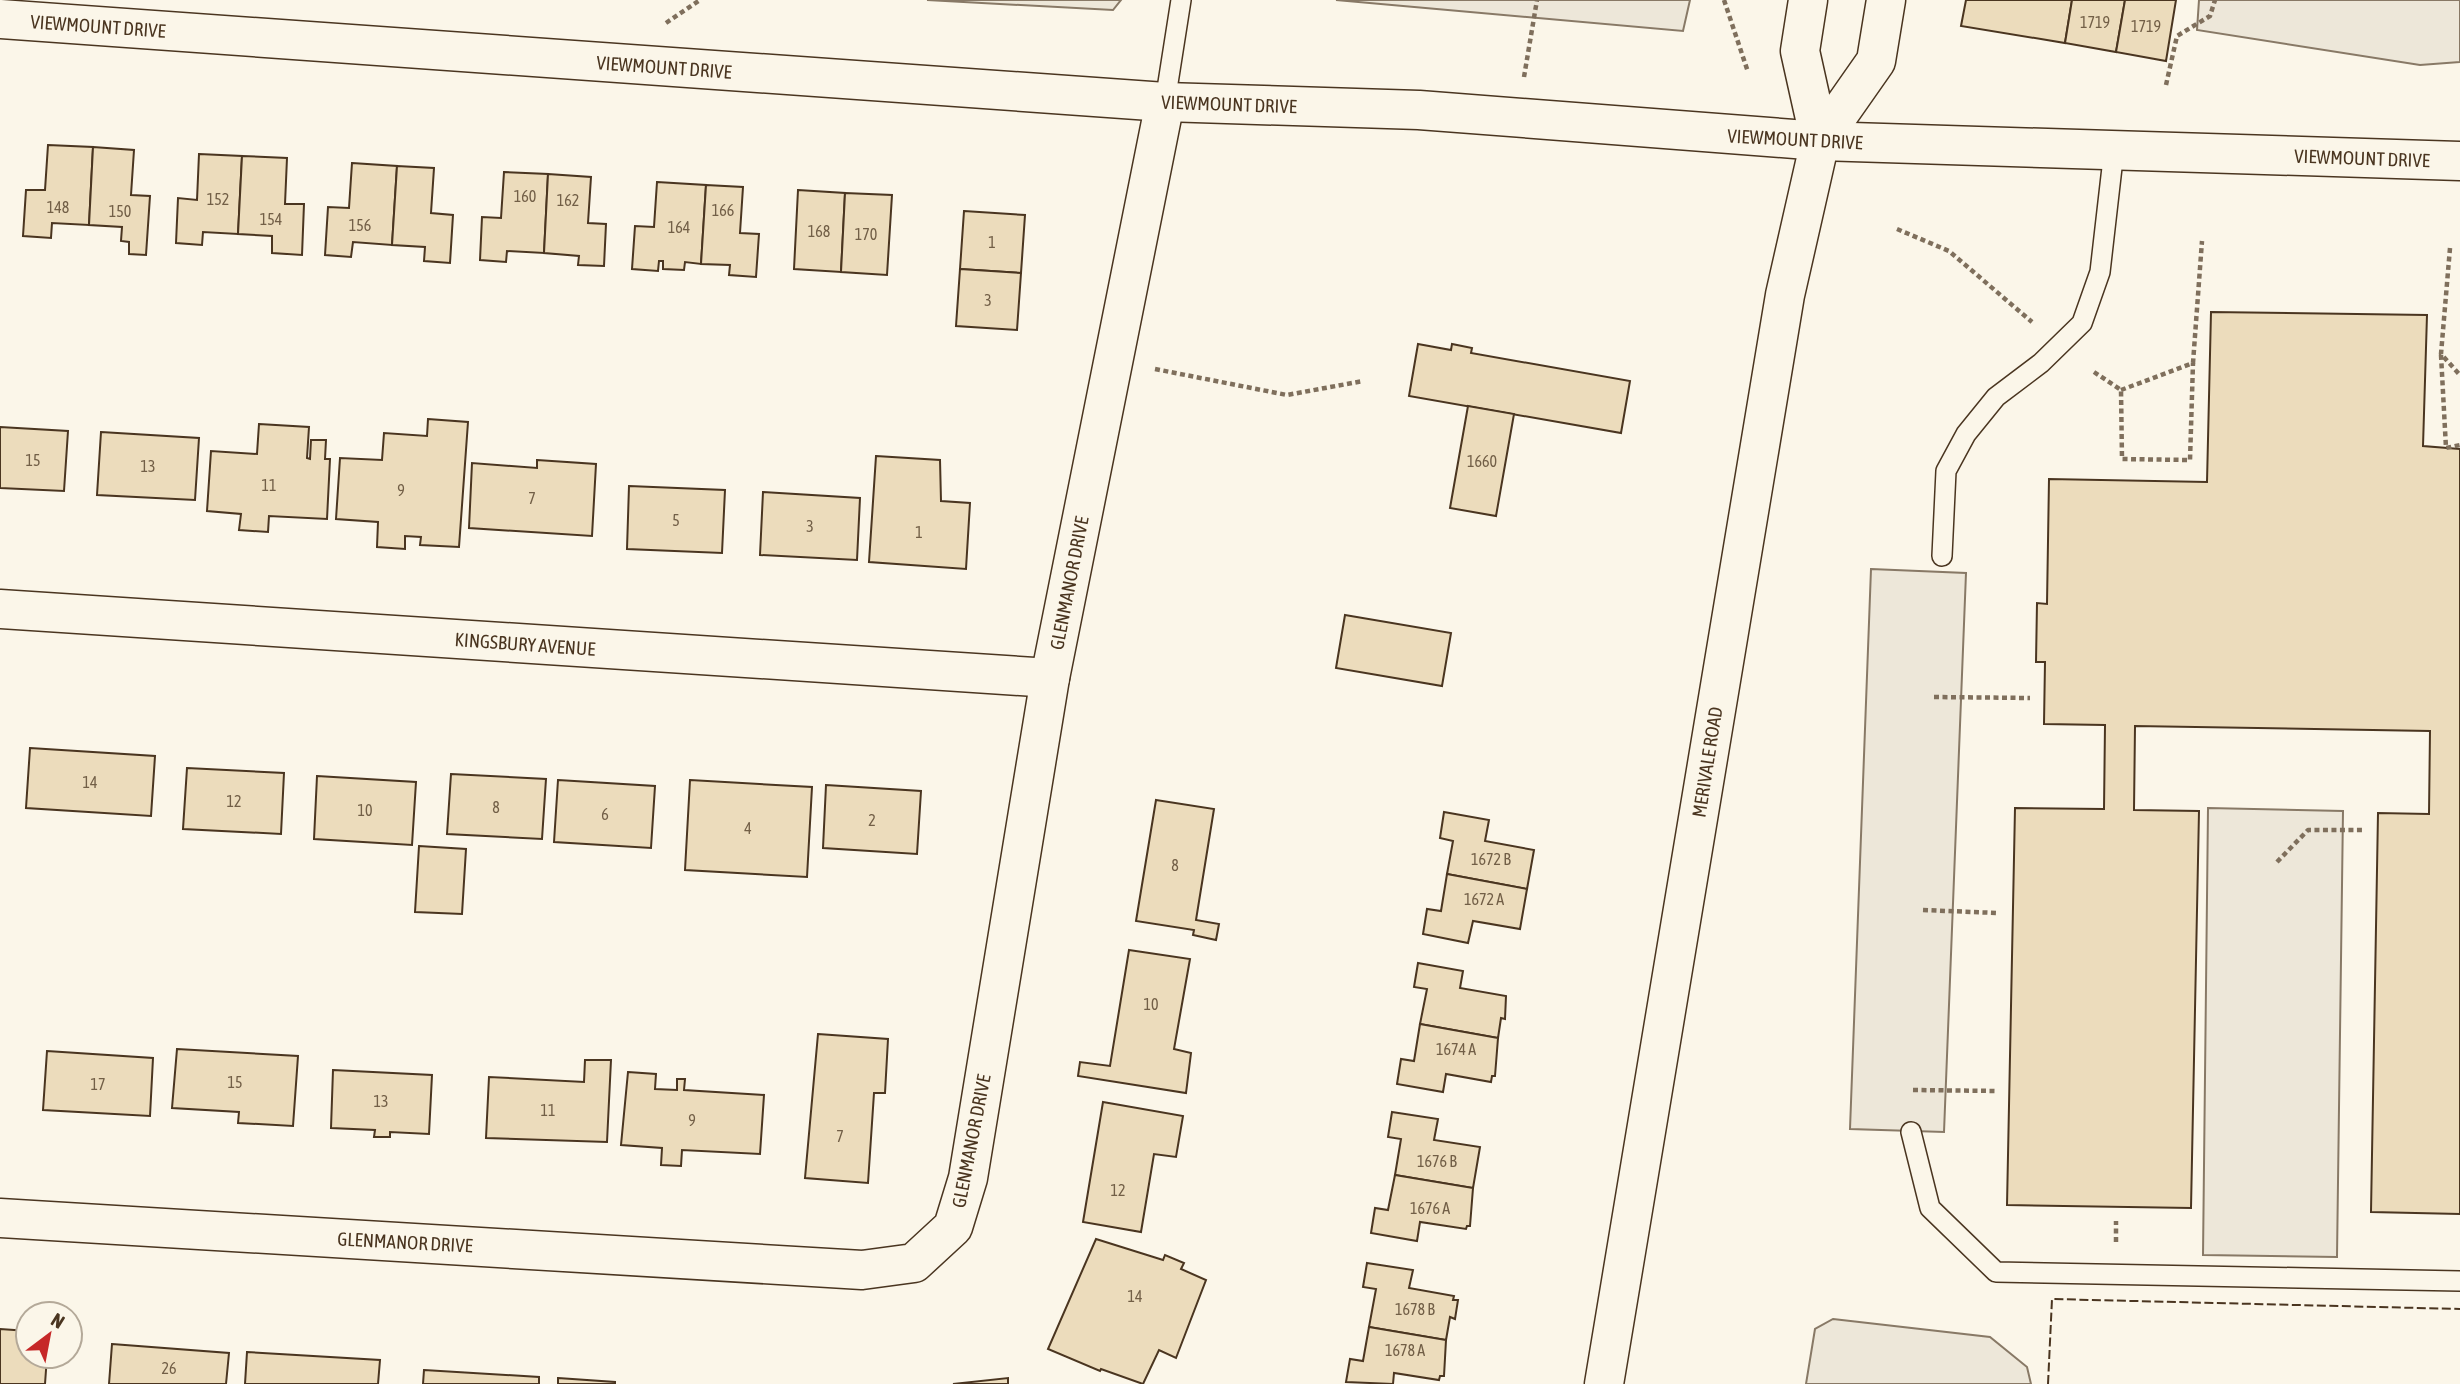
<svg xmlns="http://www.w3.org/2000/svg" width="2460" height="1384" viewBox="0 0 2460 1384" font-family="'Asap Condensed',sans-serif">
	<rect width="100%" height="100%" fill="#fbf6e9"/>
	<g fill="#ede7d9" stroke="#887966" stroke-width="2">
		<path d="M 927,0 L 1121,0 L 1113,10 Z"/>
		<path d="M 1336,0 L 1690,0 L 1683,31 Z"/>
		<path d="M 2199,0 L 2460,0 L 2460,62 L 2420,65 L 2197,30 Z"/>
		<path d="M 1871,569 L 1966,573 L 1944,1132 L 1850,1129 Z"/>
		<path d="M 2208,808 L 2343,811 L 2337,1257 L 2203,1255 Z"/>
		<path d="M 1833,1319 L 1990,1337 L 2027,1367 L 2031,1384 L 1806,1384 L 1815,1329 Z"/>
	</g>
	<g fill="#ecdcbc" stroke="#4a3520" stroke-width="2">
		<path d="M 1966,0 L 2072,0 L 2065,43 L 1961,26 Z"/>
		<path d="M 2072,0 L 2125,0 L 2116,52 L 2065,43 Z"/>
		<path d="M 2125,0 L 2176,0 L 2166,61 L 2116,52 Z"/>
		<path d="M 48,145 L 93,147 L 89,225 L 52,223 L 51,238 L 23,236 L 26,190 L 45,190 Z"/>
		<path d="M 93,147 L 134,150 L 131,195 L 150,196 L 146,255 L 129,254 L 129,242 L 121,241 L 122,227 L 89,225 Z"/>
		<path d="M 199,154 L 242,156 L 238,234 L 203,232 L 202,245 L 176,243 L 178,198 L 197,200 Z"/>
		<path d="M 242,156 L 287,158 L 285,204 L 304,204 L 302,255 L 272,253 L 272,236 L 238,234 Z"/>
		<path d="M 352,163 L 397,166 L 392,245 L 353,242 L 351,257 L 325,255 L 328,207 L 349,208 Z"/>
		<path d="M 397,166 L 434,168 L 431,213 L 453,215 L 450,263 L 424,261 L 425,247 L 392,245 Z"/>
		<path d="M 504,172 L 548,174 L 544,253 L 507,251 L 506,262 L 480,260 L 482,217 L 501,218 Z"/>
		<path d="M 548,174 L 591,177 L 588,223 L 606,224 L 604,266 L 578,265 L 579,256 L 544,253 Z"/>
		<path d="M 657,182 L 706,185 L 701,264 L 685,262 L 684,270 L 663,269 L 663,261 L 659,261 L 658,271 L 632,269 L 635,226 L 654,227 Z"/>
		<path d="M 706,185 L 743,187 L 740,233 L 759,234 L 756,277 L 729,275 L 730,265 L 701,264 Z"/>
		<path d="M 798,190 L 845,193 L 841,272 L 794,269 Z"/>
		<path d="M 845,193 L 892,195 L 887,275 L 841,272 Z"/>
		<path d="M 964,211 L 1025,215 L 1021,273 L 960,269 Z"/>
		<path d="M 960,269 L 1021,273 L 1017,330 L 956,326 Z"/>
		<path d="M 2211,312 L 2427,315 L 2423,446 L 2460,449 L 2460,1214 L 2371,1212 L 2378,813 L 2429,814 L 2430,731 L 2135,726 L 2134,810 L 2199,811 L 2191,1208 L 2007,1205 L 2015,808 L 2104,809 L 2105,725 L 2044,724 L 2045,662 L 2036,662 L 2037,603 L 2047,604 L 2049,479 L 2207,482 Z"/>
		<path d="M 1418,344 L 1451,350 L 1452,344 L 1472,348 L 1471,353 L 1630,381 L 1621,433 L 1409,396 Z"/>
		<path d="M 1468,406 L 1514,414 L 1496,516 L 1450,508 Z"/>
		<path d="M 428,419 L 468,422 L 459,547 L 420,545 L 421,537 L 405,536 L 405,549 L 377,547 L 378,522 L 336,519 L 340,458 L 382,460 L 384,433 L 427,436 Z"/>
		<path d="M 259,424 L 309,427 L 307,458 L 310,459 L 311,440 L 326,440 L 325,459 L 330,459 L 327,519 L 269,516 L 268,532 L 239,530 L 241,514 L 207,511 L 211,451 L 257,454 Z"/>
		<path d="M 0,427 L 68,431 L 64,491 L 0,488 Z"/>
		<path d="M 101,432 L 199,438 L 195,500 L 97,495 Z"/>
		<path d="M 876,456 L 940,460 L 941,501 L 970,503 L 966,569 L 869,562 Z"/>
		<path d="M 537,460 L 596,464 L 592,536 L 469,528 L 472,463 L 537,468 Z"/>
		<path d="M 629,486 L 725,490 L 722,553 L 627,549 Z"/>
		<path d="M 763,492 L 860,498 L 857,560 L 760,555 Z"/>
		<path d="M 1345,615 L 1451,633 L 1442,686 L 1336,668 Z"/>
		<path d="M 30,748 L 155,756 L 151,816 L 26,808 Z"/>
		<path d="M 187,768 L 284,773 L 281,834 L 183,829 Z"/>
		<path d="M 451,774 L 546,779 L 542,839 L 447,834 Z"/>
		<path d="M 317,776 L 416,782 L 412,845 L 314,839 Z"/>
		<path d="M 558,780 L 655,786 L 651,848 L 554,842 Z"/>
		<path d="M 690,780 L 812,787 L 807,877 L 685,870 Z"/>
		<path d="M 826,785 L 921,791 L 917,854 L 823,848 Z"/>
		<path d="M 1156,800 L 1214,809 L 1196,920 L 1219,924 L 1216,940 L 1193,935 L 1194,930 L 1136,921 Z"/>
		<path d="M 1444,812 L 1489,820 L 1485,841 L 1534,850 L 1527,889 L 1447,874 L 1453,841 L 1440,838 Z"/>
		<path d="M 419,846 L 466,849 L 462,914 L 415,912 Z"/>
		<path d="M 1447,874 L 1527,889 L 1520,929 L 1473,921 L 1468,943 L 1423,934 L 1427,909 L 1441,911 Z"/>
		<path d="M 1129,950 L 1190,959 L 1174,1049 L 1191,1053 L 1186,1093 L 1078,1076 L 1080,1062 L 1110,1066 Z"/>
		<path d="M 1418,963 L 1463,971 L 1460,988 L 1506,996 L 1505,1019 L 1501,1018 L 1498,1038 L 1420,1024 L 1427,989 L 1414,987 Z"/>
		<path d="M 1420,1024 L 1498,1038 L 1495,1076 L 1492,1076 L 1491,1082 L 1446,1074 L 1443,1092 L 1397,1084 L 1401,1059 L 1414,1061 Z"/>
		<path d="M 818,1034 L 888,1039 L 885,1093 L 874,1093 L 868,1183 L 805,1178 Z"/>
		<path d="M 177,1049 L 298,1056 L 293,1126 L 238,1123 L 239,1112 L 172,1108 Z"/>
		<path d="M 47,1051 L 153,1058 L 150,1116 L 43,1110 Z"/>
		<path d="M 585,1060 L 611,1060 L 607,1142 L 486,1138 L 489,1077 L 584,1082 Z"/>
		<path d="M 333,1070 L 432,1075 L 429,1134 L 390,1132 L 390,1137 L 374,1137 L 375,1130 L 331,1128 Z"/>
		<path d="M 628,1072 L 656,1074 L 655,1089 L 677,1090 L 677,1079 L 685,1079 L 684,1090 L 764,1095 L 760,1154 L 682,1150 L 681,1166 L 661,1165 L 662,1148 L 621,1145 Z"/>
		<path d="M 1103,1102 L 1183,1116 L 1176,1157 L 1154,1154 L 1141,1232 L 1083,1222 Z"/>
		<path d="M 1392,1112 L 1438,1119 L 1434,1140 L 1480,1147 L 1473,1188 L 1395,1175 L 1401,1139 L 1388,1137 Z"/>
		<path d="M 1395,1175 L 1473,1188 L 1470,1226 L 1467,1226 L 1466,1229 L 1420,1222 L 1417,1241 L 1371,1233 L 1375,1208 L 1388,1210 Z"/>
		<path d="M 1096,1239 L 1163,1260 L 1165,1255 L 1184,1263 L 1181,1269 L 1206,1280 L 1176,1358 L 1159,1350 L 1143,1384 L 1101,1369 L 1100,1371 L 1048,1349 Z"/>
		<path d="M 1367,1263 L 1413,1270 L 1409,1288 L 1454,1296 L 1453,1300 L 1458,1300 L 1455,1319 L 1450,1317 L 1446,1340 L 1369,1327 L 1376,1289 L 1363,1287 Z"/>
		<path d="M 1369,1327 L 1446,1340 L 1444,1376 L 1440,1376 L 1439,1380 L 1394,1373 L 1393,1384 L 1346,1382 L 1350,1359 L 1363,1361 Z"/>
		<path d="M 0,1329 L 28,1331 L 28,1356 L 47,1356 L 45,1384 L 0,1384 Z"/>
		<path d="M 112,1344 L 229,1353 L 226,1384 L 109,1384 Z"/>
		<path d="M 247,1352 L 380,1360 L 378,1384 L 245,1384 Z"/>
		<path d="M 424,1370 L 539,1377 L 539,1384 L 423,1384 Z"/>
		<path d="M 558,1378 L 615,1382 L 615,1384 L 558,1384 Z"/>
		<path d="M 1008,1378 L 1008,1384 L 953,1384 Z"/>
	</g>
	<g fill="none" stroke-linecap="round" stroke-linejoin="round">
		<g stroke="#4a3520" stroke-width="22">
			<g id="lane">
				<path d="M 1165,102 L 1181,0"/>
				<path d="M 1942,556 L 1946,471 L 1966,434 L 1996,397 L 2041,363 L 2082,323 L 2100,272 L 2114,150"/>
				<path d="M 1911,1132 L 1930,1208 L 1996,1272 L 2460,1281"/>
			</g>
		</g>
		<g stroke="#4a3520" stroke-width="41">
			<g id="street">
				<path d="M 0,609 L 1050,678"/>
				<path d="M 0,1218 L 862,1270 L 914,1263 L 953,1227 L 968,1178 L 1050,678 L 1165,102"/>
			</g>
		</g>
		<g stroke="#4a3520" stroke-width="41">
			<g id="secondary">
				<path d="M 1808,0 L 1800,51 L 1820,141"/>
				<path d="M 0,19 L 1165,102 L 1419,110 L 1820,141 L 2460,161"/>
				<path d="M 1604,1384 L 1785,295 L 1820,141 L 1876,61 L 1886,0"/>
			</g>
		</g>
		<g stroke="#7f6f5c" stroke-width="4.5" stroke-dasharray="5 3.5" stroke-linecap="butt">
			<path d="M 1724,0 L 1748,72"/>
			<path d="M 666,23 L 700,0"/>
			<path d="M 1524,77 L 1537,0"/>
			<path d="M 2166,85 L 2177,36 L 2210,16 L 2215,0"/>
			<path d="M 1897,229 L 1949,251 L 2032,322"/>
			<path d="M 2450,248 L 2441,354 L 2460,375"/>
			<path d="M 2441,355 L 2446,448 L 2460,445"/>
			<path d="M 1155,369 L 1287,395 L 1363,381"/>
			<path d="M 2094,372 L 2121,390 L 2122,459 L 2190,460 L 2193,363"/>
			<path d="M 2121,390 L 2193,363 L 2202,241"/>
			<path d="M 1934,697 L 2030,698"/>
			<path d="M 2277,862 L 2308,830 L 2365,830"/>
			<path d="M 1923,910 L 1998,913"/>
			<path d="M 1913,1090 L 1997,1091"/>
			<path d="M 2116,1242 L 2116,1221"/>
		</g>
		<use href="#lane" stroke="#fbf6e9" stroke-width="19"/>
		<use href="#street" stroke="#fbf6e9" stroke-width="38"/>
		<use href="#secondary" stroke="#fbf6e9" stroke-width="38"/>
		<path stroke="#4a3520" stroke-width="2" stroke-dasharray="9 3.5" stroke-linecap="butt" d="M 2048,1384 L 2052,1299 L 2460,1309"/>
	</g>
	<g text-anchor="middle" stroke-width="5" stroke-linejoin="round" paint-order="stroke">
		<g font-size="16" fill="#725f47">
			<text x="2095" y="28">1719</text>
			<text x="2146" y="32">1719</text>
			<text x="525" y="202">160</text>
			<text x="218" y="205">152</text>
			<text x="568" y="206">162</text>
			<text x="58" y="213">148</text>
			<text x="723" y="216">166</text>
			<text x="120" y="217">150</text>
			<text x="271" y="225">154</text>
			<text x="360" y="231">156</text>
			<text x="679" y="233">164</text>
			<text x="819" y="237">168</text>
			<text x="866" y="240">170</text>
			<text x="992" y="248">1</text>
			<text x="988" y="306">3</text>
			<text x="33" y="466">15</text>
			<text x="1482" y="467">1660</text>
			<text x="148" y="472">13</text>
			<text x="269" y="491">11</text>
			<text x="401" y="496">9</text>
			<text x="532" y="504">7</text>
			<text x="676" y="526">5</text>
			<text x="810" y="532">3</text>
			<text x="919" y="538">1</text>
			<text x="90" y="788">14</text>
			<text x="234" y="807">12</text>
			<text x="496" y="813">8</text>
			<text x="365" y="816">10</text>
			<text x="605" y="820">6</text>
			<text x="872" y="826">2</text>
			<text x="748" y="834">4</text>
			<text x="1491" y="865">1672 B</text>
			<text x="1175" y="871">8</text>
			<text x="1484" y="905">1672 A</text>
			<text x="1151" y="1010">10</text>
			<text x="1456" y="1055">1674 A</text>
			<text x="235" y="1088">15</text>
			<text x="98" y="1090">17</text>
			<text x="381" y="1107">13</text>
			<text x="548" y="1116">11</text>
			<text x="692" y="1126">9</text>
			<text x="840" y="1142">7</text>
			<text x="1437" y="1167">1676 B</text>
			<text x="1118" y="1196">12</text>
			<text x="1430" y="1214">1676 A</text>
			<text x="1135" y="1302">14</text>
			<text x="1415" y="1315">1678 B</text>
			<text x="1405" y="1356">1678 A</text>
			<text x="169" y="1374">26</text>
		</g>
		<g font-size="19" fill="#4a3520" stroke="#fbf6e9">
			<text transform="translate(98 26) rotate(4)" y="7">VIEWMOUNT DRIVE</text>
			<text transform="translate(664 67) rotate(4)" y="7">VIEWMOUNT DRIVE</text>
			<text transform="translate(1229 104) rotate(2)" y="7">VIEWMOUNT DRIVE</text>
			<text transform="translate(1795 139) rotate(3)" y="7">VIEWMOUNT DRIVE</text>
			<text transform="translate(2362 158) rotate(2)" y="7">VIEWMOUNT DRIVE</text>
			<text transform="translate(1069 583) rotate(-79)" y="7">GLENMANOR DRIVE</text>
			<text transform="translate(525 644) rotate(4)" y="7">KINGSBURY AVENUE</text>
			<text transform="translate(1707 762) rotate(-81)" y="7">MERIVALE ROAD</text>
			<text transform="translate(971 1141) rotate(-79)" y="7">GLENMANOR DRIVE</text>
			<text transform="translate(405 1242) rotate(3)" y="7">GLENMANOR DRIVE</text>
		</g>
	</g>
	<g transform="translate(49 1335) rotate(32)"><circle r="33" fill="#fbf6e9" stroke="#b4a999" stroke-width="2"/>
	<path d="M0-5L12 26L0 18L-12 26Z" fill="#c62828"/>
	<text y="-10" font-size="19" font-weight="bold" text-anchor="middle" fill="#4a3520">N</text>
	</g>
</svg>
